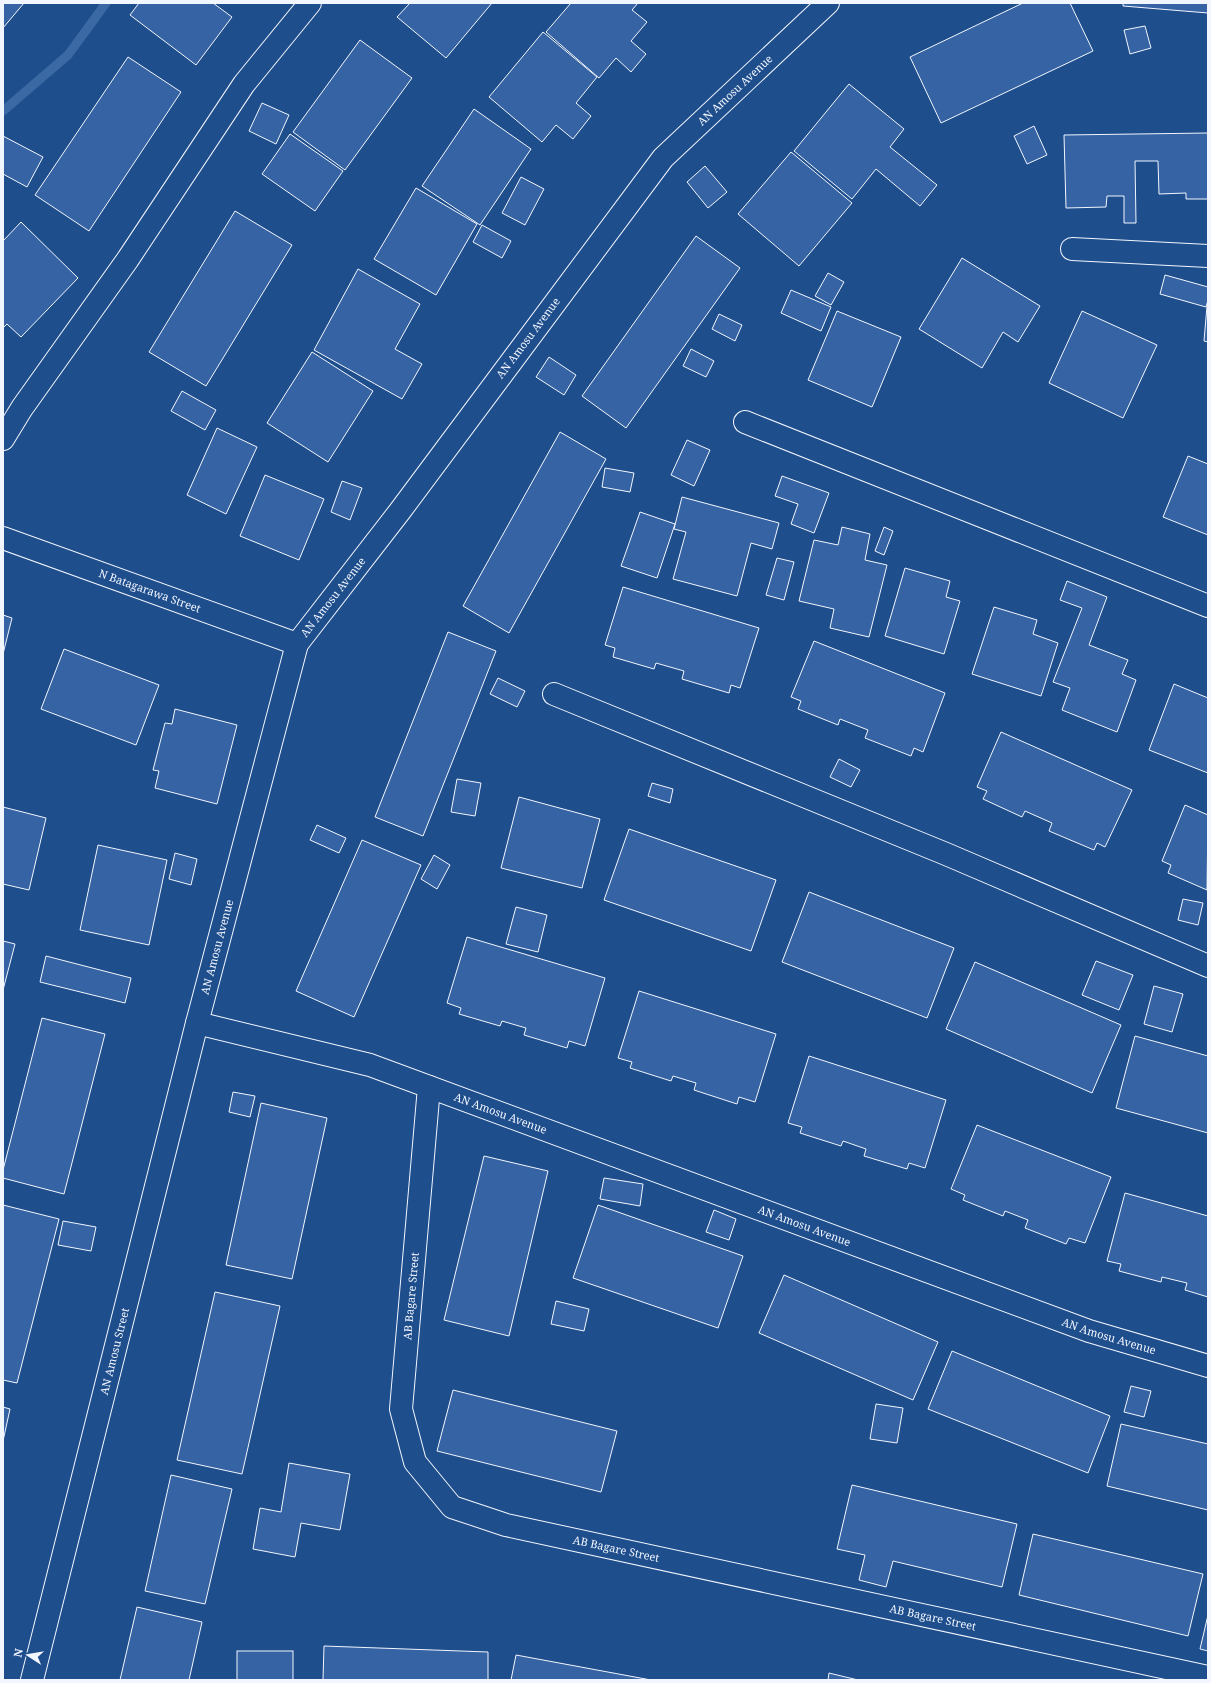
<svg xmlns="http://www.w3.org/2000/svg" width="1211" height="1683" viewBox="0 0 1211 1683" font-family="'Noto Serif',serif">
	<rect width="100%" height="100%" fill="#1f4e8c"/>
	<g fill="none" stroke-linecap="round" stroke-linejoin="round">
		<path stroke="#3b69a3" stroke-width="9" d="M 3,111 L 68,55 L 106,3"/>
	</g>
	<g fill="#3563a3" stroke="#f2f6ff">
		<path d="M 3,3 L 24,3 L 3,28 Z"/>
		<path d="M 139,3 L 213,3 L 232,17 L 196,65 L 130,15 Z"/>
		<path d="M 410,3 L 492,3 L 446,58 L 397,17 Z"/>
		<path d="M 571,3 L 638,3 L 632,10 L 647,22 L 631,41 L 646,54 L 631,72 L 616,58 L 599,78 L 546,32 Z"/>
		<path d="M 1023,3 L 1070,3 L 1093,51 L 941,123 L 910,57 Z"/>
		<path d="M 1123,3 L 1208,3 L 1208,13 L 1123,6 Z"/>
		<path d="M 1145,26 L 1151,48 L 1130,54 L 1124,30 Z"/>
		<path d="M 543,32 L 597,77 L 576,103 L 591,116 L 573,139 L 556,125 L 542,142 L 489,97 Z"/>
		<path d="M 360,40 L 412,78 L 345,170 L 293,132 Z"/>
		<path d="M 128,57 L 181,92 L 89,231 L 35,195 Z"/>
		<path d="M 849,84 L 904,129 L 890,147 L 937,185 L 920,206 L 876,169 L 852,199 L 794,151 Z"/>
		<path d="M 262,103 L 289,115 L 276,144 L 249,131 Z"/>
		<path d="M 474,109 L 531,149 L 480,225 L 422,186 Z"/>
		<path d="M 1034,126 L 1047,155 L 1027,164 L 1014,136 Z"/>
		<path d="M 1208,133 L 1208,199 L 1186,199 L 1186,193 L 1159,194 L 1158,161 L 1135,161 L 1136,223 L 1124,223 L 1124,196 L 1107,196 L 1106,207 L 1066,208 L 1064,135 Z"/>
		<path d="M 290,134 L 343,171 L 315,211 L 262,174 Z"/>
		<path d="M 3,136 L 43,157 L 27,187 L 3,174 Z"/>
		<path d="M 791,152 L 852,203 L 799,266 L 738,214 Z"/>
		<path d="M 705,166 L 727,192 L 708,208 L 687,182 Z"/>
		<path d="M 521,177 L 544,189 L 525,225 L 502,213 Z"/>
		<path d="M 416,188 L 477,224 L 436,295 L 374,259 Z"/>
		<path d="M 235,211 L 292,245 L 206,386 L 149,352 Z"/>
		<path d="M 21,222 L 78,278 L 21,337 L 7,324 L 3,328 L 3,241 Z"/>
		<path d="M 482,225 L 511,241 L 502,258 L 473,242 Z"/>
		<path d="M 696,236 L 740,268 L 626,428 L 582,396 Z"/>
		<path d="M 962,258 L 1040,306 L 1018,342 L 1003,332 L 982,368 L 919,329 Z"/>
		<path d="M 358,269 L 420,304 L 395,349 L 422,364 L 402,399 L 314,350 Z"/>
		<path d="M 828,273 L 844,282 L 831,305 L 815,296 Z"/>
		<path d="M 1165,275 L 1208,287 L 1208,300 L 1206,307 L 1160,294 Z"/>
		<path d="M 791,290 L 831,307 L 821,331 L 781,313 Z"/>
		<path d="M 1207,306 L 1208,306 L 1208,342 L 1204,341 Z"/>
		<path d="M 837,311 L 901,337 L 872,407 L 808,380 Z"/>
		<path d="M 1082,311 L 1157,345 L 1123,418 L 1049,383 Z"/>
		<path d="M 719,314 L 742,325 L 735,341 L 712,329 Z"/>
		<path d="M 691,349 L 714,361 L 706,377 L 683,366 Z"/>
		<path d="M 312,352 L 373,391 L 328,462 L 267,423 Z"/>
		<path d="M 549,357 L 576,375 L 564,395 L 536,377 Z"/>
		<path d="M 182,391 L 216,410 L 205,430 L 171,411 Z"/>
		<path d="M 217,428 L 257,447 L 226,514 L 187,495 Z"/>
		<path d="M 560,432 L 606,459 L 509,633 L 463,606 Z"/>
		<path d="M 687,440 L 710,450 L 694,486 L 671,475 Z"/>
		<path d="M 1188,456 L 1208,464 L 1208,535 L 1163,517 Z"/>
		<path d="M 605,468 L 634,473 L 630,492 L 602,487 Z"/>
		<path d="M 265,475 L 324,499 L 299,560 L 240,536 Z"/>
		<path d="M 782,476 L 829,493 L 814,533 L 791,524 L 798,504 L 775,496 Z"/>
		<path d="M 342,481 L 362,488 L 350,520 L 331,512 Z"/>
		<path d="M 682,497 L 779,523 L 772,549 L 751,543 L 737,596 L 673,579 L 686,532 L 674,529 Z"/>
		<path d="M 640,512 L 675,524 L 657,578 L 621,566 Z"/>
		<path d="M 842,527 L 870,534 L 865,560 L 887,565 L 869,637 L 830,628 L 834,609 L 799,601 L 814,540 L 838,545 Z"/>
		<path d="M 884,527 L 893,531 L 884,555 L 875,551 Z"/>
		<path d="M 777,558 L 794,562 L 784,600 L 766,595 Z"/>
		<path d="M 905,568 L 950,581 L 946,597 L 960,601 L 944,654 L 885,636 Z"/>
		<path d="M 1067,581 L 1107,597 L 1089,645 L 1128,660 L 1122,674 L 1136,680 L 1117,732 L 1062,710 L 1070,688 L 1053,682 L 1082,608 L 1060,600 Z"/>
		<path d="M 623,587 L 759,628 L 740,688 L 731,685 L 729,693 L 682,679 L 684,671 L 656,663 L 654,669 L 613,657 L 615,648 L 605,645 Z"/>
		<path d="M 994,607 L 1037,620 L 1033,634 L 1058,643 L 1041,696 L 972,674 Z"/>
		<path d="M 3,615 L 12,618 L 3,654 Z"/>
		<path d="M 448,632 L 496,651 L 423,836 L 375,817 Z"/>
		<path d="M 814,641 L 945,693 L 923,752 L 914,748 L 911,756 L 865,738 L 868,730 L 840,719 L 838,725 L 798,709 L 801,701 L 791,697 Z"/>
		<path d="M 64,649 L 159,685 L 136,745 L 41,709 Z"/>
		<path d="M 498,678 L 525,691 L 517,707 L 490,694 Z"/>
		<path d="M 1174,684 L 1208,698 L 1208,773 L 1149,750 Z"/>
		<path d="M 175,709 L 237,725 L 217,804 L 155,788 L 159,771 L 153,770 L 165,723 L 172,724 Z"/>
		<path d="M 1001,732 L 1132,790 L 1105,847 L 1097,843 L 1094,850 L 1049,831 L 1052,823 L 1025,811 L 1022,817 L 983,799 L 987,791 L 977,787 Z"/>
		<path d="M 839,759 L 860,770 L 851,787 L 830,777 Z"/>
		<path d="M 457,779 L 481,783 L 475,816 L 451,812 Z"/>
		<path d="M 652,783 L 673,789 L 670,803 L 648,796 Z"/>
		<path d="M 519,797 L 600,819 L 582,888 L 501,868 Z"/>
		<path d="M 1185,805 L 1208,815 L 1207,890 L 1168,873 L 1171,865 L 1162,861 Z"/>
		<path d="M 3,807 L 46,818 L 29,890 L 3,884 Z"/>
		<path d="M 317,825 L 346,838 L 339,853 L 310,840 Z"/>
		<path d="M 629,829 L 776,880 L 751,951 L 604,900 Z"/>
		<path d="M 362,840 L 421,865 L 354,1017 L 296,991 Z"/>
		<path d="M 98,845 L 167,860 L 149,945 L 80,930 Z"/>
		<path d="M 175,853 L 197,859 L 191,885 L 169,879 Z"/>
		<path d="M 434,855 L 450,865 L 437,889 L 421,879 Z"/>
		<path d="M 809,892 L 954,948 L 927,1018 L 782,962 Z"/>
		<path d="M 1183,899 L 1203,903 L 1198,925 L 1178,920 Z"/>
		<path d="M 516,907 L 547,915 L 538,952 L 506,944 Z"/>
		<path d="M 467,937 L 605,978 L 585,1046 L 569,1041 L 567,1048 L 524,1035 L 526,1028 L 502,1021 L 500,1026 L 459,1014 L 461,1008 L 447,1003 Z"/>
		<path d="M 3,941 L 15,944 L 3,990 Z"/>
		<path d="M 46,956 L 131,978 L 125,1003 L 40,982 Z"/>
		<path d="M 1096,961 L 1133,975 L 1119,1010 L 1082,995 Z"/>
		<path d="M 975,962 L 1121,1025 L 1092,1093 L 946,1029 Z"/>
		<path d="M 1154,986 L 1183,994 L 1172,1032 L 1144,1024 Z"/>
		<path d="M 639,991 L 776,1034 L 755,1102 L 739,1097 L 737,1104 L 694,1090 L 696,1083 L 673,1076 L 671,1081 L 630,1068 L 632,1062 L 618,1058 Z"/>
		<path d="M 42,1018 L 105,1034 L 64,1194 L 3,1178 L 3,1170 Z"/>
		<path d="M 1135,1036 L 1208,1056 L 1208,1133 L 1116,1108 Z"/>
		<path d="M 809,1056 L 946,1100 L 925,1168 L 909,1163 L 907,1169 L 864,1156 L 866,1149 L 843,1141 L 841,1146 L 800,1133 L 802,1127 L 788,1123 Z"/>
		<path d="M 233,1092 L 255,1096 L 250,1117 L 229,1112 Z"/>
		<path d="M 261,1103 L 327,1118 L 292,1279 L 226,1265 Z"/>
		<path d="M 977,1125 L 1111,1177 L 1085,1243 L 1069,1238 L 1066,1244 L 1025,1228 L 1028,1220 L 1005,1211 L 1003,1216 L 963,1200 L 965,1195 L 951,1189 Z"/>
		<path d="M 484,1156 L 548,1171 L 509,1336 L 444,1320 Z"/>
		<path d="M 604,1178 L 643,1184 L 640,1206 L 600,1199 Z"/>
		<path d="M 1125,1193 L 1208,1216 L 1208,1297 L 1185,1290 L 1187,1283 L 1162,1277 L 1161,1282 L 1119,1271 L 1121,1264 L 1107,1261 Z"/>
		<path d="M 3,1205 L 59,1219 L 17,1383 L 3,1380 Z"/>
		<path d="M 598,1205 L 743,1256 L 718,1328 L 573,1278 Z"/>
		<path d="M 714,1210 L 736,1219 L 729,1240 L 706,1232 Z"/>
		<path d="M 63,1221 L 96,1227 L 91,1251 L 58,1245 Z"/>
		<path d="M 784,1275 L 938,1342 L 913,1400 L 759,1333 Z"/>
		<path d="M 215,1292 L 280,1306 L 242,1474 L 177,1460 Z"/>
		<path d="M 556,1301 L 589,1309 L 584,1331 L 551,1324 Z"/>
		<path d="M 952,1351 L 1110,1416 L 1088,1473 L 928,1409 Z"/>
		<path d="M 1131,1386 L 1151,1391 L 1144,1417 L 1124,1412 Z"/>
		<path d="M 453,1390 L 617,1431 L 601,1492 L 437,1451 Z"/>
		<path d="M 876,1404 L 903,1408 L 897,1443 L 870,1439 Z"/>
		<path d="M 3,1407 L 10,1409 L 3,1441 Z"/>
		<path d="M 1121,1424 L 1208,1444 L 1208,1510 L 1107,1486 Z"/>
		<path d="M 289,1463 L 350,1474 L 340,1530 L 301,1523 L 295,1557 L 253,1549 L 260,1508 L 281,1512 Z"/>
		<path d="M 171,1475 L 232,1489 L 205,1604 L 145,1591 Z"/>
		<path d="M 852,1485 L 1017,1524 L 1002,1587 L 893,1561 L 886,1587 L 859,1580 L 865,1555 L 837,1549 Z"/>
		<path d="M 1033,1534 L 1203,1574 L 1188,1636 L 1019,1595 Z"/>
		<path d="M 137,1607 L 202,1622 L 189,1680 L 120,1680 Z"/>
		<path d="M 1208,1615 L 1208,1651 L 1200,1649 Z"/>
		<path d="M 324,1646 L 488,1652 L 488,1680 L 323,1680 Z"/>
		<rect x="237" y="1651" width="56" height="29"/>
		<path d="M 516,1655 L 651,1680 L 511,1680 Z"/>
		<path d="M 829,1673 L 858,1680 L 828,1680 Z"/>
	</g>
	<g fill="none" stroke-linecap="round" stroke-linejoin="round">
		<g stroke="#f2f6ff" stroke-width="24">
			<g id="minor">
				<path id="s1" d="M 828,3 L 663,158 L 400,511 L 297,644 L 197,1023 L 370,1065 L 1089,1331 L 1208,1366"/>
				<path d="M 1072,249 L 1208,256"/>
				<path d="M 745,422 L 1208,606"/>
				<path d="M 3,439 L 22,408 L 128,259 L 244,84 L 310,3"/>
				<path id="s2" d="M 3,538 L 297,644"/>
				<path d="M 554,694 L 946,854 L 1208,966"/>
				<path id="s3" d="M 429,1087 L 401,1409 L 415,1462 L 452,1507 L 506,1525 L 1208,1677"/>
				<path id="s4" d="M 32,1680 L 197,1023"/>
			</g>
		</g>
		<use href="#minor" stroke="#1f4e8c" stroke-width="22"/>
	</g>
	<g text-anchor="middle" stroke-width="3" stroke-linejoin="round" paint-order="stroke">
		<g font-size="11" fill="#f2f6ff" stroke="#1f4e8c">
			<text transform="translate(735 90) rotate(-43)" y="4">AN Amosu Avenue</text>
			<text transform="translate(528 338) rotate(-53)" y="4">AN Amosu Avenue</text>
			<text dy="4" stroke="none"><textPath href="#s2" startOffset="156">N Batagarawa Street</textPath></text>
			<text transform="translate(333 597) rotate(-52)" y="4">AN Amosu Avenue</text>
			<text transform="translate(217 947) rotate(-75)" y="4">AN Amosu Avenue</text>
			<text dy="4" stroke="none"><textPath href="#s1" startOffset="1544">AN Amosu Avenue</textPath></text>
			<text dy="4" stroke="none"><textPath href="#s1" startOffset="1868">AN Amosu Avenue</textPath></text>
			<text transform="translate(411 1296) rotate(-85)" y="4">AB Bagare Street</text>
			<text dy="4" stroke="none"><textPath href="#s1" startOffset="2192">AN Amosu Avenue</textPath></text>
			<text dy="4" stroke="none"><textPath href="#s4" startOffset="339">AN Amosu Street</textPath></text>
			<text dy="4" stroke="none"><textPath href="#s3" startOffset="606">AB Bagare Street</textPath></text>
			<text dy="4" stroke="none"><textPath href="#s3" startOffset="930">AB Bagare Street</textPath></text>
		</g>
	</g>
	<rect width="1211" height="1683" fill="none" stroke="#f2f6ff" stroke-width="8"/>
	<g transform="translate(28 1655) rotate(282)" stroke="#1f4e8c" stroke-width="3" paint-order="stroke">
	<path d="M0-3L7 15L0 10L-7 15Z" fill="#f2f6ff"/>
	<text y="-6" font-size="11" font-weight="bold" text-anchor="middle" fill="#f2f6ff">N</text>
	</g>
</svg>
